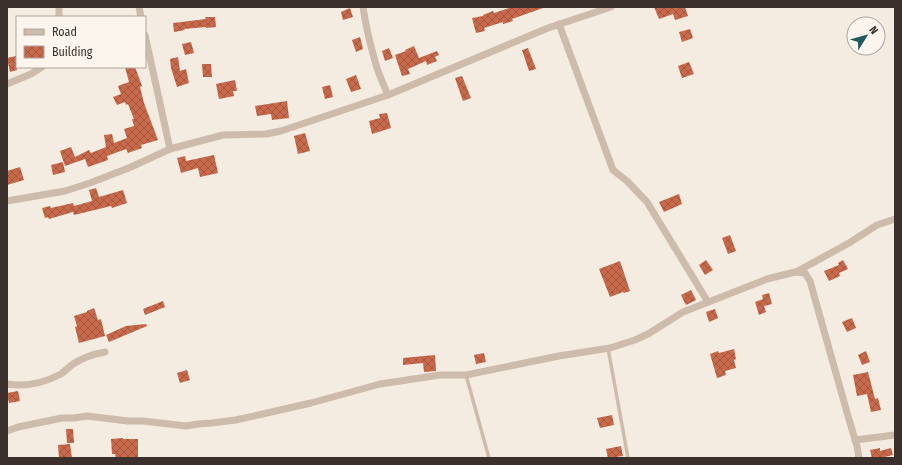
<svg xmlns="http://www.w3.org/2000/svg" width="902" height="465" viewBox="0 0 902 465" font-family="'Fira Sans Condensed',sans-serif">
	<defs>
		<pattern id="building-cross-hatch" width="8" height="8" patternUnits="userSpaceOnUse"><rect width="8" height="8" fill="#c8694b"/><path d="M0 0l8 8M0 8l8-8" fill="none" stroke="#a4573f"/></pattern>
	</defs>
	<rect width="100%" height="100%" fill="#f4ebe1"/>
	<g fill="url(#building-cross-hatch)">
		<path d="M 512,7 L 543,7 L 543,8 L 512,19 L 513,21 L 503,24 L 503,22 L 484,28 L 485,31 L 476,33 L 472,18 L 483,16 L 483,15 L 493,11 L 494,13 Z"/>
		<path d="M 654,7 L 685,7 L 688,16 L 675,20 L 673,14 L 659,19 Z"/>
		<path d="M 350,8 L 353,17 L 343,20 L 341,12 Z"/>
		<path d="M 205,17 L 215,17 L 216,27 L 206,28 L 206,27 L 184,29 L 185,30 L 174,32 L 173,23 L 206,19 Z"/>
		<path d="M 690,29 L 693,38 L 682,42 L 679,32 Z"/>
		<path d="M 360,37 L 363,49 L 356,52 L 352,40 Z"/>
		<path d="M 191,42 L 194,53 L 185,55 L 182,44 Z"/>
		<path d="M 414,46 L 419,58 L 437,51 L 439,55 L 435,57 L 437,61 L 427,65 L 426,61 L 408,69 L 410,74 L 402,76 L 395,55 L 406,51 L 405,50 Z"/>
		<path d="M 389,48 L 393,58 L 385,61 L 382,51 Z"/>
		<path d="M 528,48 L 536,69 L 529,71 L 522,50 Z"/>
		<path d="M 16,56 L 17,70 L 10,72 L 7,58 Z"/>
		<path d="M 178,57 L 180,71 L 186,69 L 189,83 L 177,87 L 171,68 L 170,59 Z"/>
		<path d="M 689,62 L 694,74 L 682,78 L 678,66 Z"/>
		<path d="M 202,64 L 211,64 L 212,77 L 203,77 Z"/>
		<path d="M 125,67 L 135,67 L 142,86 L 140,87 L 144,103 L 158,140 L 141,145 L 142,148 L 128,153 L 126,149 L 107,156 L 108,160 L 88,167 L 85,159 L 65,166 L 60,151 L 71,147 L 75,157 L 89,150 L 91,153 L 106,147 L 104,135 L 112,134 L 114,143 L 127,138 L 124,129 L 134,126 L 132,119 L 134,119 L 128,104 L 126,105 L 125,102 L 117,105 L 113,97 L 121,94 L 118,86 L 129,82 Z"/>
		<path d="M 356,75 L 361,89 L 351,92 L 346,79 Z"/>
		<path d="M 462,76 L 471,98 L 463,101 L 455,78 Z"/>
		<path d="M 235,80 L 237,91 L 233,91 L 234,96 L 219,99 L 216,84 Z"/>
		<path d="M 330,85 L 333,97 L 325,99 L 322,87 Z"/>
		<path d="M 287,101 L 289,118 L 272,120 L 271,114 L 257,116 L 255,106 Z"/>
		<path d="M 387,113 L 391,128 L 372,134 L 369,121 L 380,118 L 379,114 Z"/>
		<path d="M 305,133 L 310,151 L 298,154 L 294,136 Z"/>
		<path d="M 214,155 L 218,173 L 200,177 L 198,168 L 181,173 L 177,158 L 185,156 L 186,161 Z"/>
		<path d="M 63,162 L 65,172 L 53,175 L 51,165 Z"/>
		<path d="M 20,167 L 24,180 L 7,185 L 7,171 Z"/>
		<path d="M 96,188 L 99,197 L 123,190 L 127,203 L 112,208 L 111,206 L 74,215 L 73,212 L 49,219 L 48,217 L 45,218 L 42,208 L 50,206 L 51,208 L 73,203 L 74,206 L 92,201 L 89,190 Z"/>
		<path d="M 679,194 L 682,204 L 664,212 L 659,202 Z"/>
		<path d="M 730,235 L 736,251 L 728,254 L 722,238 Z"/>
		<path d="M 706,260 L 713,270 L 705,275 L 699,265 Z"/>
		<path d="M 843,260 L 848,269 L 839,273 L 840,276 L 829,281 L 824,271 L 839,265 L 838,263 Z"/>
		<path d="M 620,261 L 630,291 L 624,293 L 623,292 L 610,297 L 599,269 Z"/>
		<path d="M 691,290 L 696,300 L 686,305 L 681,295 Z"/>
		<path d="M 769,293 L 772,304 L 764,306 L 766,312 L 759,315 L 755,302 L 763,299 L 762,295 Z"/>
		<path d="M 163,301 L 165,307 L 145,315 L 143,309 Z"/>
		<path d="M 94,308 L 98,320 L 101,319 L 105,336 L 79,343 L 75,327 L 77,326 L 74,316 L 87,312 L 87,311 Z"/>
		<path d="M 715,309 L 718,318 L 709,322 L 706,312 Z"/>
		<path d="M 852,318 L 856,328 L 847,332 L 842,322 Z"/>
		<path d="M 146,324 L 147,326 L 109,342 L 106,335 L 126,326 Z"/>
		<path d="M 734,349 L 736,359 L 734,360 L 736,368 L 725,371 L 726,375 L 717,378 L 710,354 L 718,351 L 719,353 Z"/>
		<path d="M 866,351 L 870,362 L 862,365 L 858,355 Z"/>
		<path d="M 484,353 L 486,362 L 476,364 L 474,355 Z"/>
		<path d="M 435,355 L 436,371 L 424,372 L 423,363 L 403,365 L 403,358 Z"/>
		<path d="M 187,370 L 190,380 L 180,383 L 177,373 Z"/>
		<path d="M 868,372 L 875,399 L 878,398 L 881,410 L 871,412 L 867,394 L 857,396 L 853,375 Z"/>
		<path d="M 18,391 L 20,401 L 9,403 L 7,393 Z"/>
		<path d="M 612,415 L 614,425 L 600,428 L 597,418 Z"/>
		<path d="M 66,429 L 73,429 L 74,443 L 67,443 Z"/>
		<path d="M 123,438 L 123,439 L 138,439 L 138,458 L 116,458 L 115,454 L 112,454 L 111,439 Z"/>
		<path d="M 70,444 L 72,458 L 59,458 L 58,445 Z"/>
		<path d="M 621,446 L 623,456 L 608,458 L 606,449 Z"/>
		<path d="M 880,448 L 880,451 L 891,448 L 893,455 L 880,458 L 872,458 L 870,450 Z"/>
	</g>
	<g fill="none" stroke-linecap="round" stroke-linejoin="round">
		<g stroke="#cdbbac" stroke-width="3.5">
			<path d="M 608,348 L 628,458"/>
			<path d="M 466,375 L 489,458"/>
		</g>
		<g stroke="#cdbbac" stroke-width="7">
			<path d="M 139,7 L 141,17"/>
			<path d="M 363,7 C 366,28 371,48 377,68 C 380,77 384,86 388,95"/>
			<path d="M 59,17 L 59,7"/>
			<path d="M 559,24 L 613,170 L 627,181 L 647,202 L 708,302"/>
			<path d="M 145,35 L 170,149"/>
			<path d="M 7,84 L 31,74 L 42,67"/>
			<path d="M 7,201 L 65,191 L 90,183 L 131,167 L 170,149 L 223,135 L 266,134 L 281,131 L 388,95 L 548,28 L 611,7"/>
			<path d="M 796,272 L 849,243 L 877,225 L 895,219"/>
			<path d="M 7,384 C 26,387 44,383 61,374 C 65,371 69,367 73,364 C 82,358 94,354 105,352"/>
			<path d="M 7,431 L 18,427 L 62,418 L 74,418 L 87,416 L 128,421 L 143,421 L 186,426 L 198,424 L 212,423 L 236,420 L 311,403 L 380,384 L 440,375 L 466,375 L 559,356 L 610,348 L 635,340 L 648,334 L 683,312 L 767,279 L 795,272 L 805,273 L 810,281 L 848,416 L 857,446 L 859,458"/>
			<path d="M 855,440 L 895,435"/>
		</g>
	</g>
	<rect width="902" height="465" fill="none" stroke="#3b302b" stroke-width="16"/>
	<rect x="16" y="16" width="130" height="52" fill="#fbf5ee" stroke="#aea6a0"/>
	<rect x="24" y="29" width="20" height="6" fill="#cdbbac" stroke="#aea6a0"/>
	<text x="52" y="36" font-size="12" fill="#3b302b">Road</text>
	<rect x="24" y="46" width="20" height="12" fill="url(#building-cross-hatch)" stroke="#aea6a0"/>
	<text x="52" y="56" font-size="12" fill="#3b302b">Building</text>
	<g transform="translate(866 36) rotate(53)"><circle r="19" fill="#fbf5ee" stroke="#aea6a0"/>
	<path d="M0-3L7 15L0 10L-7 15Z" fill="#1f5a5e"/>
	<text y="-6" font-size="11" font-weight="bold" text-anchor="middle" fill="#3b302b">N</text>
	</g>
</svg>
